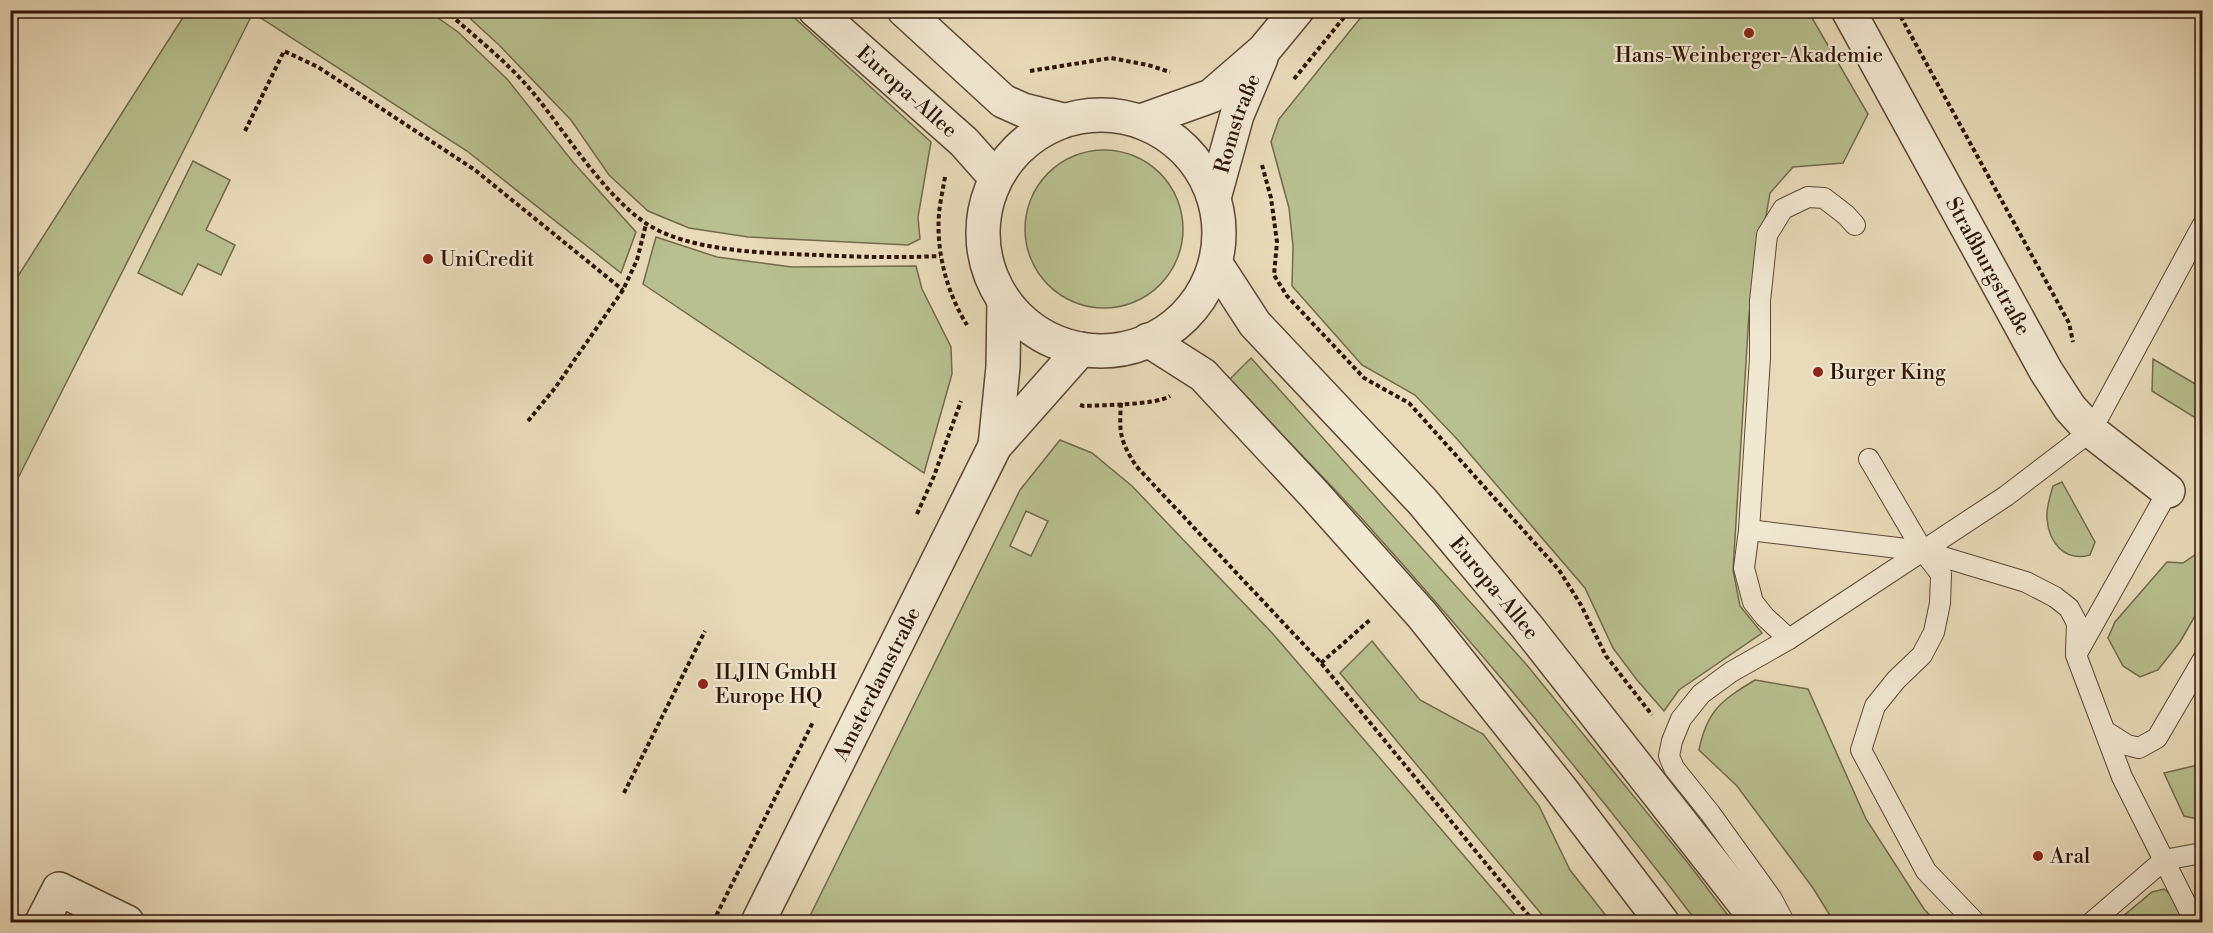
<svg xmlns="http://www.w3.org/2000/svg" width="2213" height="933" viewBox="0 0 2213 933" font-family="'Libre Bodoni',serif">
	<rect width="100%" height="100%" fill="#e9dbba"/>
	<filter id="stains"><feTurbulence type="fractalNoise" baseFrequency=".00333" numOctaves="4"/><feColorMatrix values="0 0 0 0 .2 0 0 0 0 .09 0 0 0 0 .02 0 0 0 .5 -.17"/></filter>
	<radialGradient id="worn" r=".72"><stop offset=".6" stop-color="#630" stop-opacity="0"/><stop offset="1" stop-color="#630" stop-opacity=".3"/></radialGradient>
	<g fill="#b8c08f" stroke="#736a4c" stroke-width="1.5" fill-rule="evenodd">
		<path d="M 249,10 L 253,13 L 254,10 L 428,11 L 458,32 L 507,79 L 573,162 L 636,232 L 621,273 L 467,151 L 253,13 L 11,492 L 11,287 L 187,11 Z"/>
		<path d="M 462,11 L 787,11 L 931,142 L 918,217 L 920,239 L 908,245 L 748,237 L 689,228 L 648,211 L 609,175 L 571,120 L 499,45 Z"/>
		<path d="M 1366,11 L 1808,11 L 1868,114 L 1843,163 L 1793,167 L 1770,193 L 1749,314 L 1733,570 L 1740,606 L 1762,633 L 1679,690 L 1664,711 L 1637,680 L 1613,648 L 1585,588 L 1457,439 L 1415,395 L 1362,365 L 1292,286 L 1293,246 L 1289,208 L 1271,142 L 1279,119 Z"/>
		<circle cx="1104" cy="229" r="79"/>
		<path d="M 193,161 L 230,180 L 206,230 L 235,245 L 221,275 L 198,264 L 182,295 L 138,273 Z"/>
		<path d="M 656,237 L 717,257 L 792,267 L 916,266 L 922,289 L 951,347 L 952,374 L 924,473 L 643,284 Z"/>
		<path d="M 1251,358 L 1526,664 L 1688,863 L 1733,922 L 1697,922 C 1592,784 1480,650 1364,521 C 1320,473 1274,427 1229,380 Z"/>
		<path d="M 2153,359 L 2202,388 L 2202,422 L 2152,391 Z"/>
		<path d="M 1060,440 L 1092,453 L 1132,486 L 1273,634 L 1521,922 L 807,922 L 1020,490 ZM 1026,511 L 1048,521 L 1031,556 L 1010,546 Z"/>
		<path d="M 2062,482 L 2095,542 L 2090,555 C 2065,562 2049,543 2047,519 C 2046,508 2050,496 2053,486 Z"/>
		<path d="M 2202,550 L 2202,604 L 2180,642 L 2158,670 L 2140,677 L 2123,666 L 2108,638 L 2115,622 L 2167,562 L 2183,563 Z"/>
		<path d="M 1372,641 L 1420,700 L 1483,734 L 1539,806 L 1570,870 L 1611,922 L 1548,922 L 1340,673 Z"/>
		<path d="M 1755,680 L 1808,689 L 1866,819 L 1924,909 L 1936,922 L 1834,922 L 1813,888 L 1737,786 L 1699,750 C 1707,710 1722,700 1755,680 Z"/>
		<path d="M 2202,764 L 2202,820 L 2184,816 L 2164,773 Z"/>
		<path d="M 2164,889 L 2175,898 L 2186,922 L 2116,922 L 2152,892 Z"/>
	</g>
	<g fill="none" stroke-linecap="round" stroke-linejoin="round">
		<g stroke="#5d4635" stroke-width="22">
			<g id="service">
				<path d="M 1869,459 L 1923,551 L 1941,574 L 1940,603 L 1934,632 L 1922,655 L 1896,680 L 1875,706 L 1861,750 L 1926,871 L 1975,922"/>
				<path d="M 2168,491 L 2076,655 L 2122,777 L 2195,922"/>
				<path d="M 1749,530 L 1923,551 L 2026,582 L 2055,597 L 2069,608 L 2077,623 L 2076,651"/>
				<path d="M 1789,639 L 1765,617 L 1753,602 L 1744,568 L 1749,530 L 1760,358 L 1760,301 L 1767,235 L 1783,209 L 1808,197 L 1824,198 L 1846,215 L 1855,225"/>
				<path d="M 2105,731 L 2127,745 L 2139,748 L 2157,738 L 2202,661"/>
				<path d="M 1784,922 L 1772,899 L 1710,813 L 1674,768 L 1669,756 L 1672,741 L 1681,719 L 1701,694 L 1731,672 L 1789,639 L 2006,496 L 2091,431 L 2202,226"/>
				<path d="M 2092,922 L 2164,860 L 2202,853"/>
			</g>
		</g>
		<g stroke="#5d4635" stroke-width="36">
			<g id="minor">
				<path id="s1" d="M 1848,10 L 2046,371 L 2070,408 L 2091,431 L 2168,491"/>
				<path d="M 1141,121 L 1211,96 L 1264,50 L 1297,10"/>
				<path id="s2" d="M 1214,198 L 1237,115 L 1261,58"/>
				<path d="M 995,446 L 1003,367 L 1004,301"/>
				<path d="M 42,922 L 59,889 L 127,922"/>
				<path id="s3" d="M 758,922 L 995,446 L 1081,349"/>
			</g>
		</g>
		<g stroke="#5d4635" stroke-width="36">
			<g id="tertiary">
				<path id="s4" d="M 815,10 L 964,142 L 996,178"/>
				<path d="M 904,10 L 1003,101 L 1023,110 L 1063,120"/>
				<circle cx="1101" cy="233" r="118"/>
				<path id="s5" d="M 1216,264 L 1255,324 L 1422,501 L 1528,628 L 1759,922"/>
				<path d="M 1148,340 L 1203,375 L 1314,494 L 1422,615 L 1560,788 L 1662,922"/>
			</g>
		</g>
		<g stroke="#2e1409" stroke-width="4" stroke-dasharray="4.5 3" stroke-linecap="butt">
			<path d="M 445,10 C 475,37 509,63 535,95 C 568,136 602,192 644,222 C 686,252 767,253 817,255 C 858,257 899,258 940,256"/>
			<path d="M 1897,10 L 2069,323 L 2073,342"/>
			<path d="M 1030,71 L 1111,58 L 1148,65 L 1170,72"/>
			<path d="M 1294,79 L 1350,10"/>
			<path d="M 245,131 L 284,51 L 318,67 L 475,170 L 623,290"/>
			<path d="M 1262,165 L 1271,198 L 1277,242 L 1274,275 L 1287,296 L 1364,378 L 1409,403 L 1559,570 L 1581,605 L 1606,656 L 1652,715"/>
			<path d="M 945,177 C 943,189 940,202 939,214 C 936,252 947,293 967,325"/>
			<path d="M 1121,403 C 1119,434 1120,440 1136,466 L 1321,663 L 1534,922"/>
			<path d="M 1080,405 L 1084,406 C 1104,405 1156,405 1170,396"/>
			<path d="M 528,421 L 555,388 L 623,290 L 637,260 L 646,224"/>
			<path d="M 917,514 L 934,476 L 961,401"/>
			<path d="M 1321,663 L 1371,619"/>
			<path d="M 624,793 L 705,631"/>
			<path d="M 713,922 L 813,722"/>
		</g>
		<use href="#service" stroke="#f1e8d2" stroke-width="20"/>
		<use href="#minor" stroke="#f1e8d2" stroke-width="33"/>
		<use href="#tertiary" stroke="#f1e8d2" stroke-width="33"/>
	</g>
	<g fill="#8f2418" stroke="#f1e8d2" stroke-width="2">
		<circle cx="1749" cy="33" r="6"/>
		<circle cx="428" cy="259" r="6"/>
		<circle cx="1818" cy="372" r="6"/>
		<circle cx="703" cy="684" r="6"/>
		<circle cx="2038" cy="856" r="6"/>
	</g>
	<g text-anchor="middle" stroke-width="4.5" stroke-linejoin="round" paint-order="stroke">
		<g font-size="21" fill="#2e1409" stroke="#f1e8d2" text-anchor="start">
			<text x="1749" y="62" text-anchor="middle">Hans-Weinberger-Akademie</text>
			<text x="440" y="266">UniCredit</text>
			<text x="1830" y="379">Burger King</text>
			<text x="715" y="679">ILJIN GmbH<tspan x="715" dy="24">Europe HQ</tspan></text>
			<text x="2050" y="863">Aral</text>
		</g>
		<g font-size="21" fill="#2e1409" stroke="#f1e8d2">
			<text dy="7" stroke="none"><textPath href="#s4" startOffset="123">Europa-Allee</textPath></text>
			<text dy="7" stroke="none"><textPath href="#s2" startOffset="78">Romstraße</textPath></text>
			<text dy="7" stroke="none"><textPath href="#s1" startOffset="292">Straßburgstraße</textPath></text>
			<text dy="7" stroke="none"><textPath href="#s5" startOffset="428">Europa-Allee</textPath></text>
			<text dy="7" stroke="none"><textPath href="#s3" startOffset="266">Amsterdamstraße</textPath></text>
		</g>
	</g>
	<rect width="2213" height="933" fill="none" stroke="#e9dbba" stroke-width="36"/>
	<rect x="12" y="12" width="2189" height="909" fill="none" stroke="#2e1409" stroke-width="3"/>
	<rect x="18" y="18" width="2177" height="897" fill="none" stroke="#2e1409" stroke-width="1.5"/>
	<rect width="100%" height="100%" filter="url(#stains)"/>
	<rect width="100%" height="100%" fill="url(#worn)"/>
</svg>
